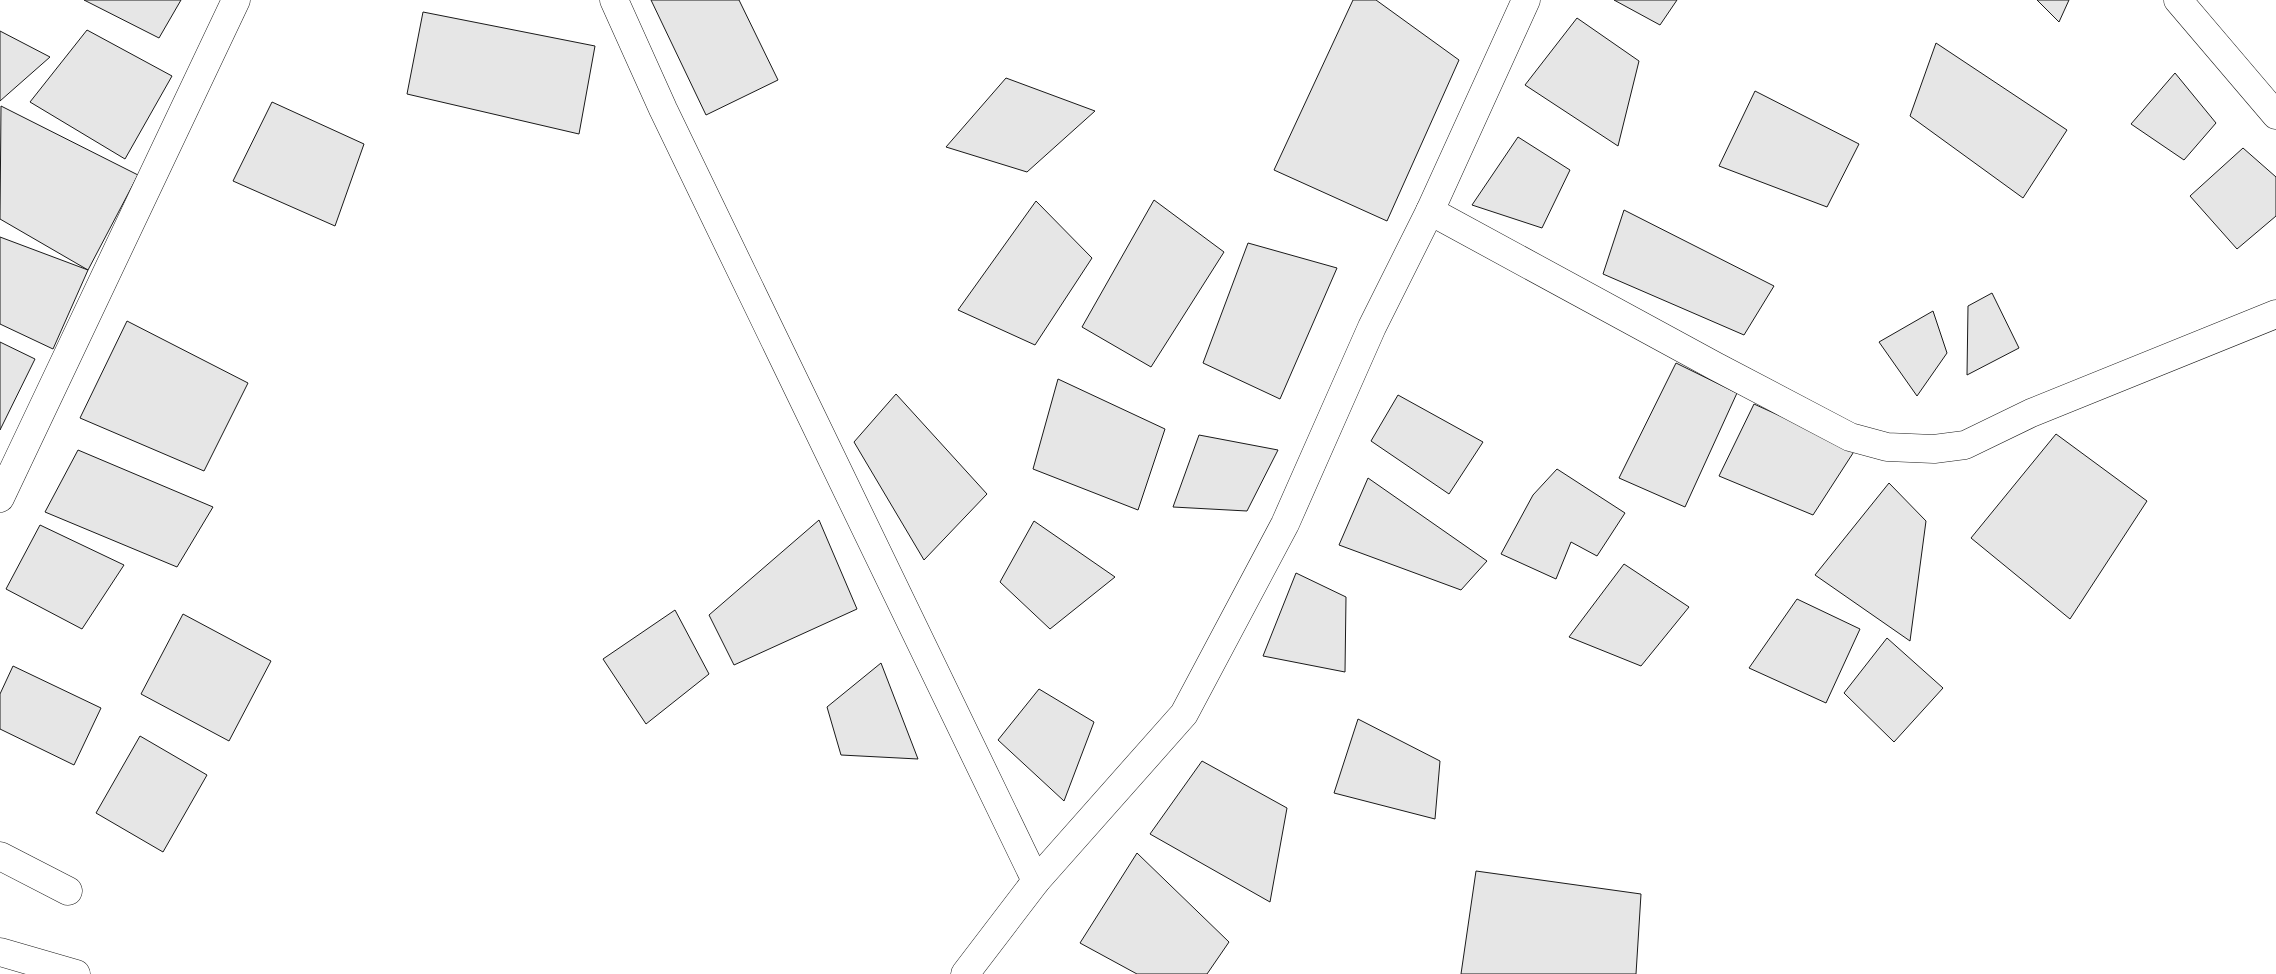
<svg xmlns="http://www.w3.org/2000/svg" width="2276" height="974" viewBox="0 0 2276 974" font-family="'Times New Roman',serif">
	<rect width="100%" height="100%" fill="#fff"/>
	<g fill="#e6e6e6" stroke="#1a1a1a">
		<path d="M 84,0 L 181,0 L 159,38 Z"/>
		<path d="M 651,0 L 739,0 L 778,80 L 706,115 Z"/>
		<path d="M 1353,0 L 1376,0 L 1459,60 L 1387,221 L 1274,170 Z"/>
		<path d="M 1614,0 L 1677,0 L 1660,25 Z"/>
		<path d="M 2037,0 L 2069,0 L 2059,22 Z"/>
		<path d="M 423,12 L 595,46 L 579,134 L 407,94 Z"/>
		<path d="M 1577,18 L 1639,61 L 1618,146 L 1525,85 Z"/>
		<path d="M 87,30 L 172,76 L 125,159 L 30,102 Z"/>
		<path d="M 0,31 L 50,57 L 0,101 Z"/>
		<path d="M 1936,43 L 2067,130 L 2023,198 L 1910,116 Z"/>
		<path d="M 2175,73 L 2216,123 L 2184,160 L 2131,124 Z"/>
		<path d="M 1006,78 L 1095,111 L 1027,172 L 946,147 Z"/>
		<path d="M 1755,91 L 1859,144 L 1827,207 L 1719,166 Z"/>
		<path d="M 272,102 L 364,144 L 335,226 L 233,181 Z"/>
		<path d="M 1,106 L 138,175 L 88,270 L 0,219 Z"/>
		<path d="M 1518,137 L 1570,170 L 1542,228 L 1472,205 Z"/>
		<path d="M 2243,148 L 2276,177 L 2276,216 L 2237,249 L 2190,196 Z"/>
		<path d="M 1154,200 L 1224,252 L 1151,367 L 1082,327 Z"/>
		<path d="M 1036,201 L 1092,258 L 1035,345 L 958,310 Z"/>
		<path d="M 1624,210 L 1774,286 L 1744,335 L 1603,274 Z"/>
		<path d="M 0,237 L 88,270 L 53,349 L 0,324 Z"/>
		<path d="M 1248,243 L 1337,268 L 1280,399 L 1203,363 Z"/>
		<path d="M 1992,293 L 2019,348 L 1967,375 L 1968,306 Z"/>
		<path d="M 1933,311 L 1947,353 L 1917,396 L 1879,342 Z"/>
		<path d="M 127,321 L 248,383 L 204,471 L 80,418 Z"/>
		<path d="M 0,342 L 35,359 L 0,430 Z"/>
		<path d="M 1676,363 L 1737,393 L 1685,507 L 1619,478 Z"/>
		<path d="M 1058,379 L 1165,429 L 1138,510 L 1033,469 Z"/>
		<path d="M 896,394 L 987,494 L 924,560 L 854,442 Z"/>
		<path d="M 1398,395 L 1483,442 L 1449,494 L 1371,441 Z"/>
		<path d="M 1754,404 L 1855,450 L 1813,515 L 1719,476 Z"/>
		<path d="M 2056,434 L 2147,501 L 2070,619 L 1971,538 Z"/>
		<path d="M 1199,435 L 1278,450 L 1247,511 L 1173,507 Z"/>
		<path d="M 78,450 L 213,507 L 177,567 L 45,512 Z"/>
		<path d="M 1557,469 L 1625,513 L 1597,556 L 1571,542 L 1556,579 L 1501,554 L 1533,495 Z"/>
		<path d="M 1368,478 L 1487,561 L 1461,590 L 1339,545 Z"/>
		<path d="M 1889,483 L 1926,521 L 1910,641 L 1815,575 Z"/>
		<path d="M 819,520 L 857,609 L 734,665 L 709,615 Z"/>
		<path d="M 1034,521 L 1115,577 L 1050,629 L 1000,582 Z"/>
		<path d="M 40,525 L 124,565 L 82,629 L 6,589 Z"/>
		<path d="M 1624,564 L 1689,607 L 1641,666 L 1569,637 Z"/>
		<path d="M 1296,573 L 1346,597 L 1345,672 L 1263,656 Z"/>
		<path d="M 1797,599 L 1860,629 L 1826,703 L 1749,668 Z"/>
		<path d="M 675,610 L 709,674 L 646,724 L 603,659 Z"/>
		<path d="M 183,614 L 271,661 L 229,741 L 141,694 Z"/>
		<path d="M 1887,638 L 1943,688 L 1894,742 L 1844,693 Z"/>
		<path d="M 881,663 L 918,759 L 841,755 L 827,707 Z"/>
		<path d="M 13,666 L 101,708 L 74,765 L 0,729 L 0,694 Z"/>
		<path d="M 1039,689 L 1094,722 L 1064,801 L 998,740 Z"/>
		<path d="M 1358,719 L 1440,761 L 1435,819 L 1334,793 Z"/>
		<path d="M 140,736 L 207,775 L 163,852 L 96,813 Z"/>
		<path d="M 1202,761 L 1287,808 L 1270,902 L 1150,834 Z"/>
		<path d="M 1137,853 L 1229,942 L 1207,974 L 1137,974 L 1080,943 Z"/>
		<path d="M 1476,871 L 1641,894 L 1636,974 L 1461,974 Z"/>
	</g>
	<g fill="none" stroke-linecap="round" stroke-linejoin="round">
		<g stroke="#1a1a1a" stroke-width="29">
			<g id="street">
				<path d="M 614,0 L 663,109 L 1036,881"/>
				<path d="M 0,856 L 68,891"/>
			</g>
		</g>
		<g stroke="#1a1a1a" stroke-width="29">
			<g id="secondary">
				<path d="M 2178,0 L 2276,115"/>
				<path d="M 1430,211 L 1715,366 L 1850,437 L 1887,447 L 1934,449 L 1965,445 L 2031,413 L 2276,314"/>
				<path d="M 0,498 L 236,0"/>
				<path d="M 965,974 L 1036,881 L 1184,714 L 1285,524 L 1372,327 L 1430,211 L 1526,0"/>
			</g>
		</g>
		<g stroke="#1a1a1a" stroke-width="29">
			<path id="highway" d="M 0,952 L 76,974"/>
		</g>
		<use href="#street" stroke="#fff" stroke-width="28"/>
		<use href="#secondary" stroke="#fff" stroke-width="28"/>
		<use href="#highway" stroke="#fff" stroke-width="28"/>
	</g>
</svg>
